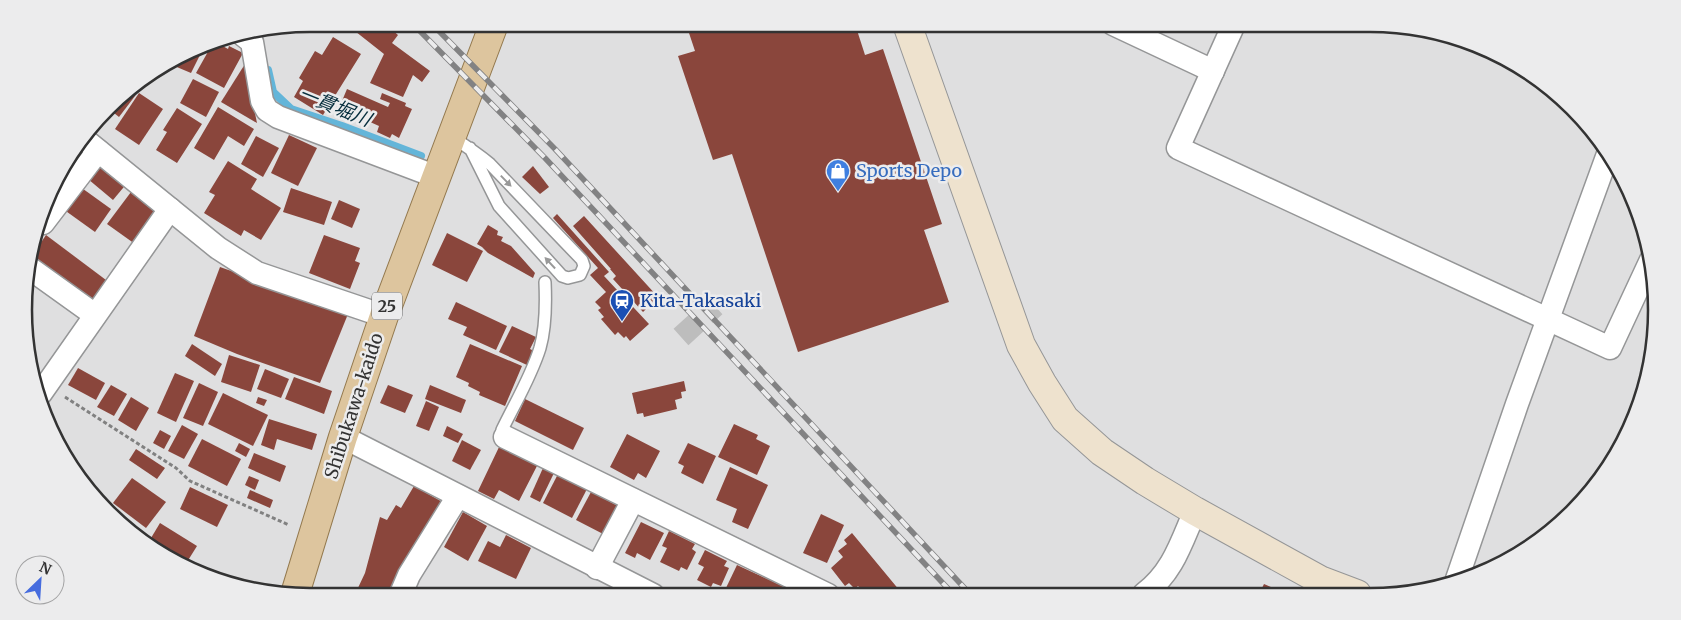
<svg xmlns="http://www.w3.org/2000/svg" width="1681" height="620" viewBox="0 0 1681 620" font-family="Merriweather,'Noto Sans JP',serif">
	<rect width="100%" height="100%" fill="#dfdfe0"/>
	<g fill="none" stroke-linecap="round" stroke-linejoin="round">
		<path stroke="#63b5d9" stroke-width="8" d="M 268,70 L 273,92 L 291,109 L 342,126 L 421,156"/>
	</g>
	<g fill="#8a463c">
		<path d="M 346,24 L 394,24 L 395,25 L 391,29 L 398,35 L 392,43 L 430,71 L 422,82 L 413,75 L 403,97 L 370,83 L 384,54 Z"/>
		<path d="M 686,24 L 855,24 L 865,55 L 883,49 L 942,224 L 924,230 L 949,302 L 798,352 L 732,154 L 713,160 L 678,56 L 695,51 Z"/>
		<path d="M 333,37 L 361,54 L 323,115 L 294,97 L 303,81 L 299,78 L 315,51 L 322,55 Z"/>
		<path d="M 214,41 L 228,49 L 229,46 L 243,53 L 224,88 L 196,73 Z"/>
		<path d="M 204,47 L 191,73 L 172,65 L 201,49 Z"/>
		<path d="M 245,64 L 257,123 L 221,102 Z"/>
		<path d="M 148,79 L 119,117 L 109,109 L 121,95 Z"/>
		<path d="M 193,79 L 219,92 L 206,117 L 180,103 Z"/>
		<path d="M 347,89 L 388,107 L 390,103 L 380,99 L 382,93 L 406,103 L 405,106 L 412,109 L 399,138 L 392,134 L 390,138 L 377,132 L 379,126 L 339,108 Z"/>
		<path d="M 139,93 L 163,109 L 139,145 L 115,129 Z"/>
		<path d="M 218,107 L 254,129 L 244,146 L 228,136 L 214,160 L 194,148 Z"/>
		<path d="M 177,108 L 202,124 L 177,163 L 156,150 L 167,132 L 163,130 Z"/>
		<path d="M 289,135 L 317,148 L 298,186 L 271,173 Z"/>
		<path d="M 256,136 L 279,148 L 263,177 L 241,164 Z"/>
		<path d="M 102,161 L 128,182 L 113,200 L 88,179 Z"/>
		<path d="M 228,161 L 257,179 L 251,189 L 281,208 L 261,240 L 244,230 L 241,236 L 204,213 L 215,195 L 209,192 Z"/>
		<path d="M 533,166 L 549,187 L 540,194 L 522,177 Z"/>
		<path d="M 79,186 L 111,209 L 95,232 L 63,209 Z"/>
		<path d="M 291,188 L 332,202 L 324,225 L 283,212 Z"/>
		<path d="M 131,192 L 158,212 L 135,244 L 107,224 Z"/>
		<path d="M 339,200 L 360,209 L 352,228 L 331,219 Z"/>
		<path d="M 557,214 L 609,272 L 604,276 L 649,324 L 630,341 L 626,336 L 624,338 L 618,332 L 615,335 L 601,319 L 604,317 L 598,310 L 601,308 L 595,302 L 606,292 L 590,275 L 598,268 L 553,218 Z"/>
		<path d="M 584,216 L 658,297 L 643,312 L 613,279 L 616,276 L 610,269 L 611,269 L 573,226 Z"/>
		<path d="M 488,225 L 498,231 L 497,235 L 503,237 L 501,241 L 511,246 L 535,273 L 533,278 L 488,253 L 482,247 L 477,244 Z"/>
		<path d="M 447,233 L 483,251 L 467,282 L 432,265 Z"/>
		<path d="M 46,235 L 110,283 L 95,303 L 32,256 Z"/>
		<path d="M 324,235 L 360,248 L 355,261 L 360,263 L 350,289 L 309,273 Z"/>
		<path d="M 220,267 L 333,307 L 348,314 L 320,383 L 237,354 L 194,336 Z"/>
		<path d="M 456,302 L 507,326 L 496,350 L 463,335 L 467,327 L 448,319 Z"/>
		<path d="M 512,326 L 536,337 L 530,349 L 534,351 L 527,365 L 499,352 Z"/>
		<path d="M 192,344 L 222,364 L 215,376 L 185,356 Z"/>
		<path d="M 470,344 L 522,366 L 505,406 L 479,395 L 480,392 L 468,386 L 469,383 L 456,377 Z"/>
		<path d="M 229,355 L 260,365 L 251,392 L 221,382 Z"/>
		<path d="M 78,368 L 105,383 L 96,400 L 68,385 Z"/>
		<path d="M 265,369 L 289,379 L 281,398 L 257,389 Z"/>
		<path d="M 175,373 L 194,381 L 176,422 L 157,413 Z"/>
		<path d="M 294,377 L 332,391 L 324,414 L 285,399 Z"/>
		<path d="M 684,381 L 686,391 L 681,392 L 682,398 L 675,400 L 677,409 L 644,417 L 643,413 L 637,414 L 632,393 Z"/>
		<path d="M 199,383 L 218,392 L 203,426 L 183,418 Z"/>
		<path d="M 111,385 L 127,394 L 114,416 L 97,407 Z"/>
		<path d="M 388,385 L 413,395 L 405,413 L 380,403 Z"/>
		<path d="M 430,385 L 466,400 L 461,413 L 425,399 Z"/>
		<path d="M 223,393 L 268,415 L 253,446 L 208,424 Z"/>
		<path d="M 131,397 L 149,408 L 136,431 L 118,420 Z"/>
		<path d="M 258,397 L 267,400 L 264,406 L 256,403 Z"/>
		<path d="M 525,399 L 584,428 L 573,450 L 515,421 Z"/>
		<path d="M 426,401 L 439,407 L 429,431 L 416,426 Z"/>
		<path d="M 269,419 L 317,434 L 312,450 L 277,439 L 274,450 L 261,445 Z"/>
		<path d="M 734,424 L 758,435 L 756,439 L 770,446 L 757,475 L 718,457 Z"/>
		<path d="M 182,425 L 198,434 L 184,459 L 168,451 Z"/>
		<path d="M 447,426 L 463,434 L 458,443 L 443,436 Z"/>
		<path d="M 160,430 L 171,436 L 164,449 L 153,443 Z"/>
		<path d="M 627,434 L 660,451 L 646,478 L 638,473 L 634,480 L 610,467 Z"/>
		<path d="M 202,439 L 241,459 L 227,486 L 188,466 Z"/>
		<path d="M 462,440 L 481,450 L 470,470 L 452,461 Z"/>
		<path d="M 239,443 L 250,449 L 246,457 L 235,451 Z"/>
		<path d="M 688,443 L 716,456 L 703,484 L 681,473 L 684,466 L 678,463 Z"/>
		<path d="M 500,445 L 538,464 L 519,501 L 499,490 L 494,499 L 478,491 Z"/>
		<path d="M 136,449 L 165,468 L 157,479 L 129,460 Z"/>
		<path d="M 254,453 L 286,466 L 280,482 L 248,468 Z"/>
		<path d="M 730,467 L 768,485 L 748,529 L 732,522 L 737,509 L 716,500 Z"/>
		<path d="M 543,468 L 554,473 L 540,502 L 530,497 Z"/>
		<path d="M 558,474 L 587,489 L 572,518 L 543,503 Z"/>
		<path d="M 249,476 L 259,480 L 255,490 L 245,485 Z"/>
		<path d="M 132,478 L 166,502 L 146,528 L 113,503 Z"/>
		<path d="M 414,486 L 446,504 L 396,596 L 365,596 L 366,594 L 357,590 L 365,573 L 380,517 L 387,520 L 396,505 L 401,508 Z"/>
		<path d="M 190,487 L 228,505 L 217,527 L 180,509 Z"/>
		<path d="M 250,490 L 273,500 L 270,508 L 247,498 Z"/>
		<path d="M 591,492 L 622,508 L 607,536 L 576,520 Z"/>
		<path d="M 463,512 L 487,526 L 468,561 L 444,547 Z"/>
		<path d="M 821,514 L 844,525 L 827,563 L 803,553 Z"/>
		<path d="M 641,522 L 664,533 L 650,560 L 637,553 L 635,558 L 625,553 Z"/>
		<path d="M 160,523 L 197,546 L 187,562 L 148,543 Z"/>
		<path d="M 669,531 L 695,544 L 692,549 L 696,552 L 687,570 L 681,567 L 679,571 L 660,562 L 667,548 L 662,546 Z"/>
		<path d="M 852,533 L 900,591 L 895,595 L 879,595 L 876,590 L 870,595 L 866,595 L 858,586 L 855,589 L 849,583 L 845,586 L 831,568 L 843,557 L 838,551 L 847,544 L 844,540 Z"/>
		<path d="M 506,535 L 531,548 L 516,579 L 478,561 L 488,541 L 500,547 Z"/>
		<path d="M 705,550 L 727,561 L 724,566 L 729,568 L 721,586 L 713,583 L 711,587 L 697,580 L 704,567 L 698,564 Z"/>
		<path d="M 737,565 L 791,590 L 789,595 L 736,595 L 725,590 Z"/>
		<path d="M 1264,584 L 1287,594 L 1259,594 Z"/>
	</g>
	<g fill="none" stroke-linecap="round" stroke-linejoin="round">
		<path stroke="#bdbdbd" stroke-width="22" stroke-dasharray="22 11" stroke-linecap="butt" d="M 681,337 L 715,306"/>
		<g stroke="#959697" stroke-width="14">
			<g id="lane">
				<path d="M 452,137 C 466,146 478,154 490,164 L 582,260 L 584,266 L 580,275 L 568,278 L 562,276 L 499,206 L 470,148"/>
				<path d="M 505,437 L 502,433 L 502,430 C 515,403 531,377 540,348 C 546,327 546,304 545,282"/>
			</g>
		</g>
		<g stroke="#959697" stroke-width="25">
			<g id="street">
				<path d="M 1113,24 L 1213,71"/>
				<path d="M 1234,24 L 1178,148 L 1610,348 L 1651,260"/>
				<path d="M 243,35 L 252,42 L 262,101 L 267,110 L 278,117 L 437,177"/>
				<path d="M 85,140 L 218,248 L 257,273 L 384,316"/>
				<path d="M 43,223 L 98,151"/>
				<path d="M 28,267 L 95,315"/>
				<path d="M 41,393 L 170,209"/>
				<path d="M 343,437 L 653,595"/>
				<path d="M 505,437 L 828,595"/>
				<path d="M 597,568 L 633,500"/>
				<path d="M 1457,579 L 1517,404 L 1608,154"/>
				<path d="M 1144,594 C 1173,572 1181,543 1195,511"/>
				<path d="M 400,596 L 409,575 L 458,496"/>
			</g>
		</g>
		<g stroke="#959697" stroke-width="30">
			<path id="secondary" d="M 907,24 L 1021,345 L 1042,383 L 1065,419 L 1102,452 L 1145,481 L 1195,511 L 1320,580 L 1357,594"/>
		</g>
		<g stroke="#93794e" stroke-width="30">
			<path id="primary" d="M 295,594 L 343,437 L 384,316 L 494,24"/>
		</g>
		<path stroke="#818181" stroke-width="3" stroke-dasharray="4 2.5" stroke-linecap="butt" d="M 65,397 L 176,468 L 190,481 L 289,525"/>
		<use href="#lane" stroke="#fff" stroke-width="11"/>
		<use href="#street" stroke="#fff" stroke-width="22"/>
		<use href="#secondary" stroke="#eee2ce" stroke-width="28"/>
		<use href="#primary" stroke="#ddc59e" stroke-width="28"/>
		<g stroke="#828283" stroke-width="5.5">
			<g id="rail">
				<path d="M 413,24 L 545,158 L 954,595"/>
				<path d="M 432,24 L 555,149 L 971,595"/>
			</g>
		</g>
		<use href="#rail" stroke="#ececed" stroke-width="4" stroke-dasharray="11" stroke-linecap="butt"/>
	</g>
	<defs><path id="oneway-solid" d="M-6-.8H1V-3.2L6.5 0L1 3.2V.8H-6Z" transform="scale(1.25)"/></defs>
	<g fill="#999">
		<use href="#oneway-solid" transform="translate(506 181) rotate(46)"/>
		<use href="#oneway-solid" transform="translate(550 263) rotate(-133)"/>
	</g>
	<defs>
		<g id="shop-pin" transform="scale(1.25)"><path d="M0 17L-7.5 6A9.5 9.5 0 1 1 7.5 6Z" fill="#3f7fe0" stroke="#ececed"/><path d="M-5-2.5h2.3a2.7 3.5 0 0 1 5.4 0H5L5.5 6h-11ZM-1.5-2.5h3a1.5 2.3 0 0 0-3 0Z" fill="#fff"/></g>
		<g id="station-pin" transform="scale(1.25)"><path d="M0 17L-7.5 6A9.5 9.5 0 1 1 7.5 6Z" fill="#1a4fb4" stroke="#ececed"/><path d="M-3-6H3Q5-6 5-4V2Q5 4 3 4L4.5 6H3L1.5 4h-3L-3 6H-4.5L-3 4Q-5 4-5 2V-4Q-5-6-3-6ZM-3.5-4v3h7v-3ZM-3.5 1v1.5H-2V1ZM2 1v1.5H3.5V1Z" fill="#fff"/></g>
	</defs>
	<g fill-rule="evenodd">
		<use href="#shop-pin" x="838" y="171"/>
		<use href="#station-pin" x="622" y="301"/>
	</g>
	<g text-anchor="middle" stroke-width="5" stroke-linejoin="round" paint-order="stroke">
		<rect fill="#ececed" stroke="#6a6a6b" stroke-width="1" x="372" y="292.5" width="30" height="27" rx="4"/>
		<g font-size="16" font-weight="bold" fill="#333">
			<text x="387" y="312">25</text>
		</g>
		<g font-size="18" fill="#366cbe" stroke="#ececed" text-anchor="start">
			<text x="856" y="177">Sports Depo</text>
		</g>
		<g font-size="18" fill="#164399" stroke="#ececed" text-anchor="start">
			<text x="640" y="307">Kita-Takasaki</text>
		</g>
		<g font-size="18" fill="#333" stroke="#ececed">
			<text transform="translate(354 406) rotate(-72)" y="6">Shibukawa-kaido</text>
		</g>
		<g font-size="19" font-style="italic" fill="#062e3d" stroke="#ececed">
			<text transform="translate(335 106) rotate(22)" y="7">一貫堀川</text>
		</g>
	</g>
	<path d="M0 0H1681V620H0ZM310 32H1370A278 278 0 0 1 1648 310V310A278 278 0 0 1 1370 588H310A278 278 0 0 1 32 310V310A278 278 0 0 1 310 32Z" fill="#ececed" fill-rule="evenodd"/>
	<path fill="none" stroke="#333" stroke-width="2.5" d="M310 32H1370A278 278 0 0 1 1648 310V310A278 278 0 0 1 1370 588H310A278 278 0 0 1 32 310V310A278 278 0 0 1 310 32Z"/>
	<g transform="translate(40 580) rotate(25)"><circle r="24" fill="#ececed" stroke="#a2a2a3"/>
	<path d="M0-4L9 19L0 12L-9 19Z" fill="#466cde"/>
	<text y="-8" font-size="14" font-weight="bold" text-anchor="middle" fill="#333333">N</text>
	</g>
</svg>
